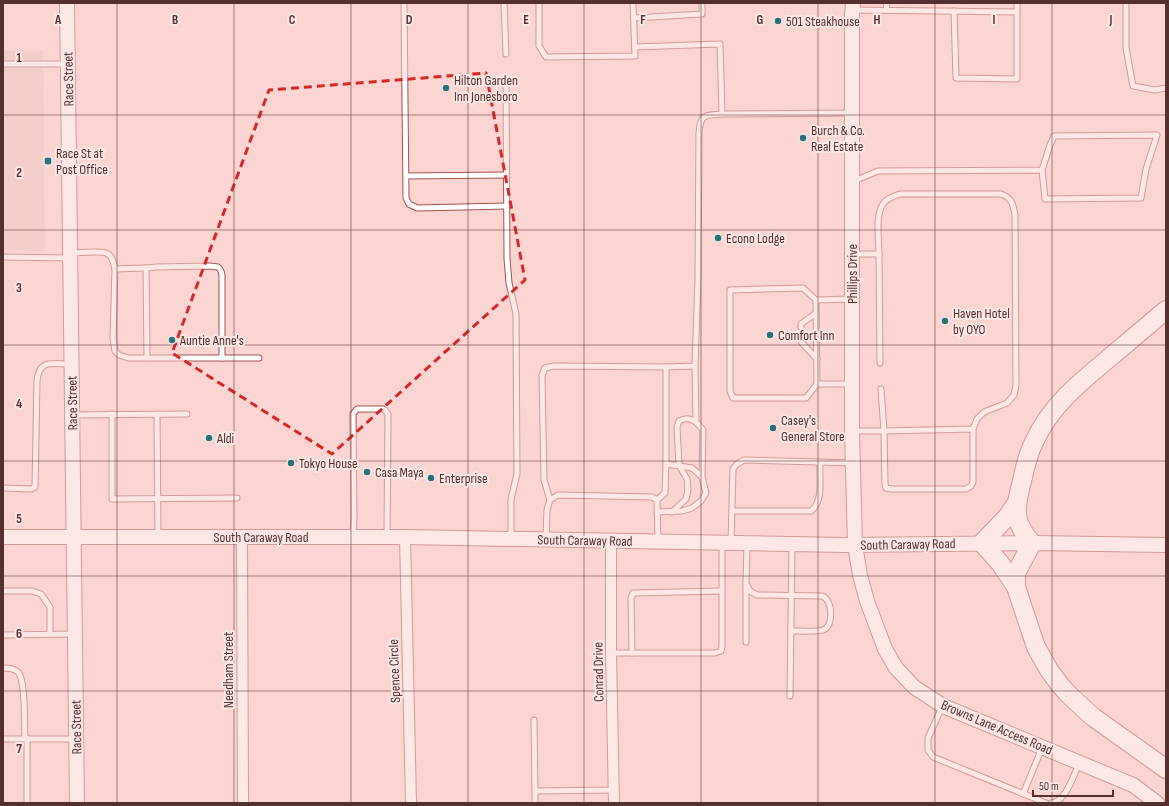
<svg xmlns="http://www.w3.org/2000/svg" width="1169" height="806" viewBox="0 0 1169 806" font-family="'Sofia Sans Condensed',sans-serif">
	<rect width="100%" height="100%" fill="#fcd5d2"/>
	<path fill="#eec5c2" d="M 43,50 L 45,251 L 3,250 L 3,51 Z"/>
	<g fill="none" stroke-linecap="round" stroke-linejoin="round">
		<g stroke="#a3524f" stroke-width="7">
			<g id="lane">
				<path d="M 404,3 L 406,198 L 409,204 L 417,208 L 507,206"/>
				<path d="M 504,3 L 506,54"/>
				<path d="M 539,3 L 539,46 L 546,57 L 635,56 L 633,3"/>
				<path d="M 1126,3 L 1126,48 L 1133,86 L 1155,90 L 1166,88"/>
				<path d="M 853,10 L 1017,12"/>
				<path d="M 886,10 L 887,3"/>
				<path d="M 954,11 L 956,78 L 1017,79 L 1017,3"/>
				<path d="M 634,18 L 702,14 L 702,3"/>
				<path d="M 635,47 L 720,44 L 722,114"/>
				<path d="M 3,64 L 67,64"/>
				<path d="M 506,81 L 507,258 L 509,283 L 516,314 L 517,474 L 511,499 L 511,539"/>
				<path d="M 406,176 L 506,175"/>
				<path d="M 854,181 L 878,171 L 1042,170 L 1045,199 L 1141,198 L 1146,169 L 1157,135 L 1054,136 L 1050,145 L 1042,170"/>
				<path d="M 72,253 C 80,253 103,250 108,254 C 113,257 114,264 115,269 L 146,268"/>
				<path d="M 853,254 L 879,254 C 879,241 875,215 883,204 C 887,198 894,196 900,194 L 1001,194 C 1012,198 1013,204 1015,215 L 1016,385 L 1014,395 L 1007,403 L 984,412 L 977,419 L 973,429 L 973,482 L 971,486 L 966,489 L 891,489 L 886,488 L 885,484 L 884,431 L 973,429"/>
				<path d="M 879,254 L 880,363"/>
				<path d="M 3,257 L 70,258"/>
				<path d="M 115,269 L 113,338 L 115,351 L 119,355 L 128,358 L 259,358"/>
				<path d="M 851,299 L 816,300 L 817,384 L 851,384"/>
				<path d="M 816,300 L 803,288 L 730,290 L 730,391 L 733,398 L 806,398 L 817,384"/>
				<path d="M 801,327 L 801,324 L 816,313"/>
				<path d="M 801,341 L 802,343 L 817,359"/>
				<path d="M 147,358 L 146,268 L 157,267 L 210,266 L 218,267 L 221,271 L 222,275 L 222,358"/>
				<path d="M 695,366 L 696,422"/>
				<path d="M 666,367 L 695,366 L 698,278 L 699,133 C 700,114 705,115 722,114 L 851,113"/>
				<path d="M 112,414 L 112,499 L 237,498"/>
				<path d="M 157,414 L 158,536"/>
				<path d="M 72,415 L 187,414"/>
				<path d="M 853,431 L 884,431 L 881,389"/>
				<path d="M 3,488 L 31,489 L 35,487 L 37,381 C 39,359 52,364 70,364"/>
				<path d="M 550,500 L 544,480 L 542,375 L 545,368 L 554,366 L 666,367 L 666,464 L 665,493 L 657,500"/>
				<path d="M 732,511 L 811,511 C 824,501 819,478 820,463"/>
				<path d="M 657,512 L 682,511 L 692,508 L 701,501 L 706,493 L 702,477 L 692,468 L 666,464"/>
				<path d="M 672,512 L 686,499 L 688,490 L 687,479 L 679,465 L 677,427 L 679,421 C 690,415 697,422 703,430 L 702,477"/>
				<path d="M 353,536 L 354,517 L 353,414 L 357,409 L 383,409 L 385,410 L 388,414 L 387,536"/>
				<path d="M 546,539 L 547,510 L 550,500 L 558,495 L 652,497 L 657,500 L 658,541"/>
				<path d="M 731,542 L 733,469 L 737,464 L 744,460 L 853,463"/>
				<path d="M 747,544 L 746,583 L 750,591 L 757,595 L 822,596 C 833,599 834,627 823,630 C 817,632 799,631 791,631"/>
				<path d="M 3,591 L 32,591 L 41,594 L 50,607 L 50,634"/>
				<path d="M 3,635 L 74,634"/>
				<path d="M 746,642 L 746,584"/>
				<path d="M 611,653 L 715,653 L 721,651 L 722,646 L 722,544"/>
				<path d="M 632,653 L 631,598 L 633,593 L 722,591"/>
				<path d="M 3,668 C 8,668 14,668 18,672 C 26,680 24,725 25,738"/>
				<path d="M 790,696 L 792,545"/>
				<path d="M 942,707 L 928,738 L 928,750 L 933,757 L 1046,803"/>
				<path d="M 534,720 L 535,791 L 614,790"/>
				<path d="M 27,738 L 27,803"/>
				<path d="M 3,739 L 75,739"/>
				<path d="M 1023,794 L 1042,748"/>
				<path d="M 535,803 L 535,791"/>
				<path d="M 1051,803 C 1066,802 1073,776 1079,764"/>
			</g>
		</g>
		<g stroke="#a3524f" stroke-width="12">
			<g id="street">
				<path d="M 242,537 L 243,803"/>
				<path d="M 405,537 L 411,803"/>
				<path d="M 611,540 L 611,653 L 614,803"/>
			</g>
		</g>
		<g stroke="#a3524f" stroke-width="16">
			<g id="secondary">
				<path d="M 67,3 L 77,803"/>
				<path d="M 853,3 L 852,15 L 852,431 L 855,545 L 860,575 L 867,601 L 885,649 L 896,668 L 914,687 L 943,706 L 1133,785 L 1157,803"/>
				<path d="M 3,537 L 405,537 L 845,545 L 1032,543 L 1166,545"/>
			</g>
		</g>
		<g stroke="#a3524f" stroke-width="20">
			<g id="highway">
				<path d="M 1016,504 L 1007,517 L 982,543 L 1000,563 L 1016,587 L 1036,647 L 1049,670 L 1060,685 L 1069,695 L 1093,717 L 1166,769"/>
				<path d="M 1016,587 L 1016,573 L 1032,543 C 1012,521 1015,508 1022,481 C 1025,467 1028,453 1035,440 C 1051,406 1079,383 1108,359 C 1127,343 1147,326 1166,310"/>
			</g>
		</g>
		<use href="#lane" stroke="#fff" stroke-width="5"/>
		<use href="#street" stroke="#fff" stroke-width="10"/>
		<use href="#secondary" stroke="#fff" stroke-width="14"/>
		<use href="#highway" stroke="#fff" stroke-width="18"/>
	</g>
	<path d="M0 0H1169V806H0ZM 486,73 L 525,280 L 332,454 L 172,353 L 269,90 Z" fill="#fcd5d2" fill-opacity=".55" fill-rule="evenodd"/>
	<path fill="none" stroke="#d62828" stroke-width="3" stroke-dasharray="8 5" stroke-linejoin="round" d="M 486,73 L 525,280 L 332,454 L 172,353 L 269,90 Z"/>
	<path fill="none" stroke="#55302e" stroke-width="1" stroke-opacity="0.55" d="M 117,3 L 117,803M 234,3 L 234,803M 351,3 L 351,803M 468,3 L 468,803M 584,3 L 584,803M 701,3 L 701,803M 818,3 L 818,803M 935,3 L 935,803M 1052,3 L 1052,803M 3,115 L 1166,115M 3,230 L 1166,230M 3,345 L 1166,345M 3,461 L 1166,461M 3,576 L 1166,576M 3,691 L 1166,691"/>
	<g fill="#287279" stroke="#fbe8e6" stroke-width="1.5">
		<circle cx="778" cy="21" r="4"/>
		<circle cx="446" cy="88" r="4"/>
		<circle cx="803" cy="138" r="4"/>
		<rect x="44" y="157" width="8" height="8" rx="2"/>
		<circle cx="718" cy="238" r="4"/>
		<circle cx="945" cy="321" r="4"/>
		<circle cx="770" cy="335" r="4"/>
		<circle cx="172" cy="340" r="4"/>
		<circle cx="773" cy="428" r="4"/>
		<circle cx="209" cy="438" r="4"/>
		<circle cx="291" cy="463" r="4"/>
		<circle cx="367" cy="472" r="4"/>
		<circle cx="431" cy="478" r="4"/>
	</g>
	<g text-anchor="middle" stroke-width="4" stroke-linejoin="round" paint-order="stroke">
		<g font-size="14" fill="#55302e" stroke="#fbe8e6" text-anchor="start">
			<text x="786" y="26">501 Steakhouse</text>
			<text x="454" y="85">Hilton Garden<tspan x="454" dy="16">Inn Jonesboro</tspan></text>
			<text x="811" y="135">Burch &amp; Co.<tspan x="811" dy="16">Real Estate</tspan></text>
			<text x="56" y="158">Race St at<tspan x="56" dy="16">Post Office</tspan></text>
			<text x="726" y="243">Econo Lodge</text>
			<text x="953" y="318">Haven Hotel<tspan x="953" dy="16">by OYO</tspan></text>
			<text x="778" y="340">Comfort Inn</text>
			<text x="180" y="345">Auntie Anne's</text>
			<text x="781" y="425">Casey's<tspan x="781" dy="16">General Store</tspan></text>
			<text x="217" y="443">Aldi</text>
			<text x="299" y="468">Tokyo House</text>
			<text x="375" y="477">Casa Maya</text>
			<text x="439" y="483">Enterprise</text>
		</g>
		<g font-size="14" fill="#55302e" stroke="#fbe8e6">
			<text transform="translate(68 79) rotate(-91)" y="5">Race Street</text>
			<text transform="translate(852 274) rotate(-90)" y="5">Phillips Drive</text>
			<text transform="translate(72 403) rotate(-91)" y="5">Race Street</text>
			<text x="261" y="542">South Caraway Road</text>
			<text transform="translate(585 540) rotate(1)" y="5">South Caraway Road</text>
			<text transform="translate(908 544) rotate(-1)" y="5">South Caraway Road</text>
			<text transform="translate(228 670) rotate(-90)" y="5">Needham Street</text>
			<text transform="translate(394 671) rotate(-92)" y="5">Spence Circle</text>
			<text transform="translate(598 672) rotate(-91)" y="5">Conrad Drive</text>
			<text transform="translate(76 727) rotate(-91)" y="5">Race Street</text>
			<text transform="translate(997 727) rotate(23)" y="5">Browns Lane Access Road</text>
		</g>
	</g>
	<g font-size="13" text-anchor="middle" font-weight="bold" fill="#55302e" stroke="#fbe8e6" stroke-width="4" stroke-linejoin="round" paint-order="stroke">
		<text x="58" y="24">A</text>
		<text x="175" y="24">B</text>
		<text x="292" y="24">C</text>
		<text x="409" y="24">D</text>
		<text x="526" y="24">E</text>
		<text x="643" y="24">F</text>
		<text x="760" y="24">G</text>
		<text x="877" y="24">H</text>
		<text x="994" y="24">I</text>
		<text x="1111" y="24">J</text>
		<text x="19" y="62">1</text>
		<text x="19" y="177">2</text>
		<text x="19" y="292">3</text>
		<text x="19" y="408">4</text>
		<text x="19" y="523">5</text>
		<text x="19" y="638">6</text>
		<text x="19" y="753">7</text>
	</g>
	<rect width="1169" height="806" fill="none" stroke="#55302e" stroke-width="8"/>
	<path d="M1033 790v6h80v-6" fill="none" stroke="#55302e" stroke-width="2"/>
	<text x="1039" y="790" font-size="12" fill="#55302e" stroke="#fbe8e6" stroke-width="3" paint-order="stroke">50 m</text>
</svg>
